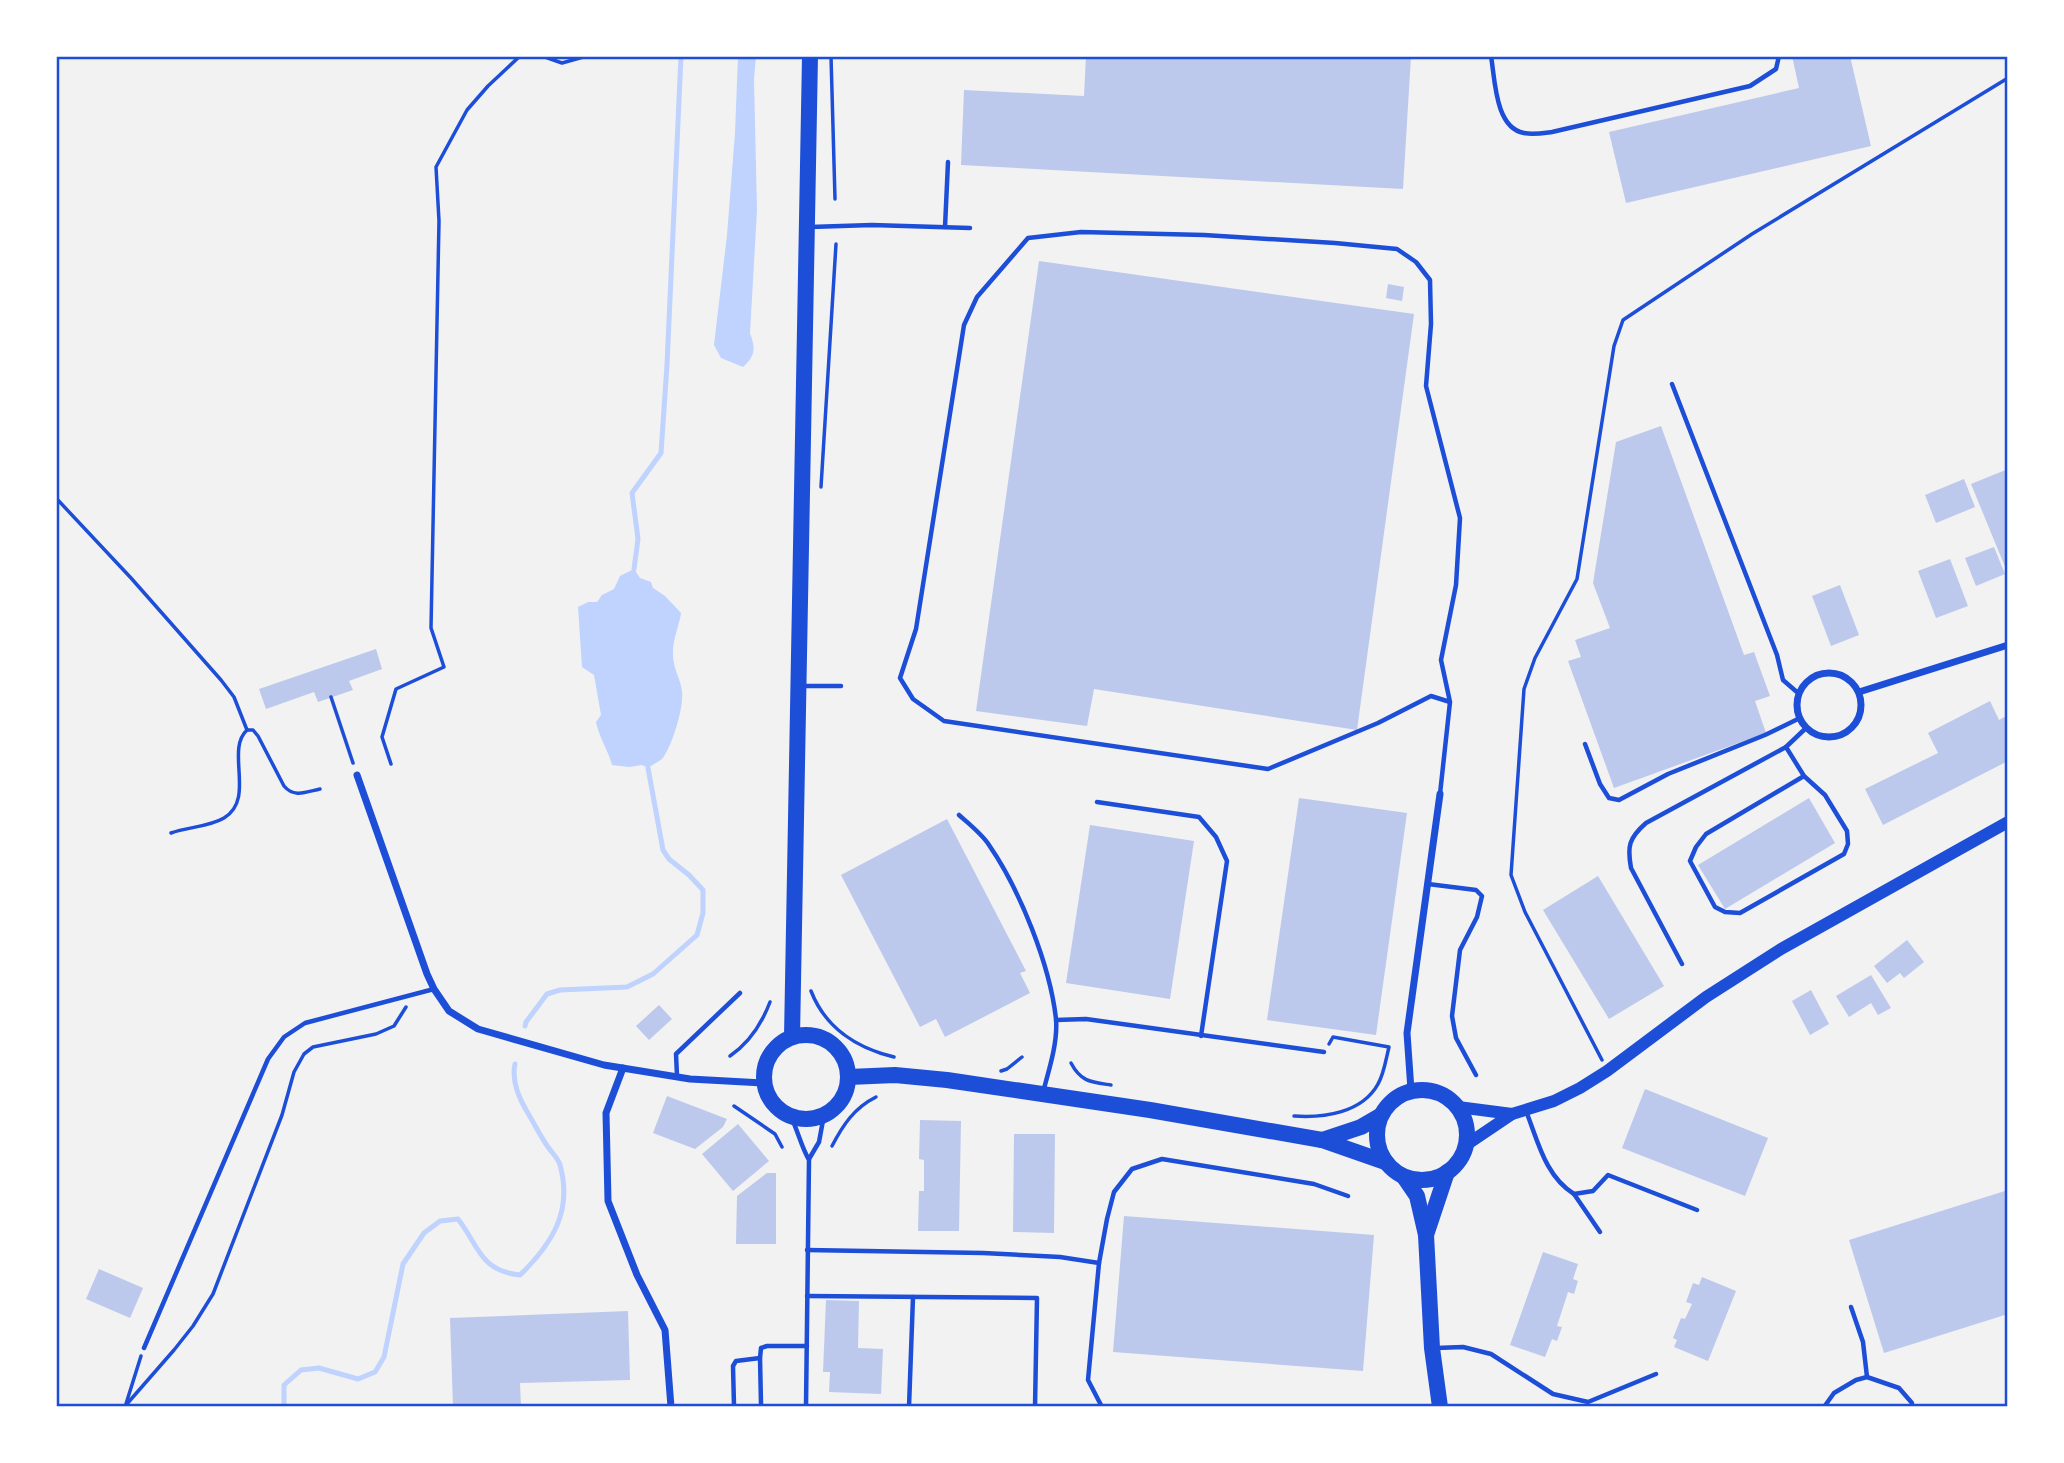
<svg xmlns="http://www.w3.org/2000/svg" width="2064" height="1463" viewBox="0 0 2064 1463" font-family="'PT Sans Narrow',sans-serif">
	<rect width="100%" height="100%" fill="#f2f2f2"/>
	<g fill="#bfd3fe">
		<path d="M 738,56 L 756,56 L 754,79 L 757,210 L 750,333 C 756,349 755,356 743,367 L 721,358 L 714,345 L 727,235 L 735,133 Z"/>
		<path d="M 634,569 L 640,578 L 651,582 L 653,588 L 665,596 L 681,613 C 679,627 672,641 673,655 C 673,669 681,679 682,692 C 684,707 672,747 662,759 C 658,762 652,765 648,768 L 642,765 L 629,767 L 612,765 C 608,750 599,737 596,722 L 601,715 L 594,675 L 582,667 L 578,607 L 588,602 L 597,602 L 602,595 L 614,589 L 620,576 Z"/>
	</g>
	<g fill="none" stroke-linecap="round" stroke-linejoin="round">
		<g stroke="#bfd3fe" stroke-width="5">
			<path d="M 634,569 L 638,539 L 632,493 L 661,453 L 667,365 L 681,56"/>
			<path d="M 525,1026 L 526,1022 L 547,994 L 560,990 L 627,987 L 653,974 L 697,935 L 703,913 L 703,890 L 689,875 L 669,859 L 663,850 L 648,768"/>
			<path d="M 284,1406 L 284,1385 L 301,1370 L 319,1368 L 358,1379 L 375,1372 L 384,1357 L 403,1264 L 424,1233 L 440,1221 L 458,1219 C 479,1246 480,1271 520,1275 C 552,1244 573,1211 560,1165 C 558,1158 552,1153 548,1147 C 541,1137 535,1125 529,1115 C 520,1100 511,1082 515,1064"/>
		</g>
	</g>
	<g fill="#bdc9ec">
		<path d="M 1086,56 L 1411,56 L 1403,189 L 961,165 L 964,90 L 1084,96 Z"/>
		<path d="M 1792,56 L 1850,56 L 1871,146 L 1626,203 L 1609,132 L 1799,88 Z"/>
		<path d="M 1039,261 L 1414,314 L 1357,730 L 1094,689 L 1087,726 L 976,711 Z"/>
		<path d="M 1388,284 L 1404,287 L 1402,301 L 1386,298 Z"/>
		<path d="M 1661,426 L 1744,655 L 1754,652 L 1770,696 L 1755,701 L 1766,733 L 1614,788 L 1568,661 L 1581,657 L 1575,640 L 1610,628 L 1593,583 L 1616,442 Z"/>
		<path d="M 2008,469 L 2008,496 L 2005,498 L 2008,507 L 2008,574 L 1971,484 Z"/>
		<path d="M 1964,479 L 1975,507 L 1936,523 L 1925,495 Z"/>
		<path d="M 1994,547 L 2005,574 L 1976,586 L 1965,558 Z"/>
		<path d="M 1950,559 L 1968,606 L 1936,618 L 1918,571 Z"/>
		<path d="M 1840,585 L 1859,635 L 1831,646 L 1812,596 Z"/>
		<path d="M 376,649 L 382,669 L 349,681 L 353,690 L 318,702 L 314,692 L 266,709 L 259,689 Z"/>
		<path d="M 1990,701 L 1999,720 L 2008,715 L 2008,761 L 1883,825 L 1865,789 L 1938,753 L 1928,733 Z"/>
		<path d="M 1299,798 L 1407,813 L 1376,1035 L 1267,1020 Z"/>
		<path d="M 1809,798 L 1835,843 L 1725,909 L 1698,865 Z"/>
		<path d="M 947,819 L 1026,971 L 1020,973 L 1030,993 L 945,1037 L 936,1019 L 920,1027 L 841,875 Z"/>
		<path d="M 1090,825 L 1194,841 L 1170,999 L 1066,983 Z"/>
		<path d="M 1598,876 L 1664,986 L 1609,1019 L 1543,910 Z"/>
		<path d="M 1907,940 L 1924,962 L 1904,978 L 1900,973 L 1887,983 L 1874,966 Z"/>
		<path d="M 1871,975 L 1891,1008 L 1878,1015 L 1871,1003 L 1849,1017 L 1836,996 Z"/>
		<path d="M 1811,990 L 1829,1024 L 1810,1035 L 1792,1001 Z"/>
		<path d="M 659,1005 L 672,1019 L 649,1040 L 636,1026 Z"/>
		<path d="M 1645,1089 L 1768,1138 L 1745,1196 L 1622,1148 Z"/>
		<path d="M 667,1096 L 727,1119 L 723,1127 L 695,1149 L 653,1133 Z"/>
		<path d="M 920,1120 L 961,1121 L 959,1231 L 918,1231 L 919,1191 L 924,1191 L 924,1160 L 919,1159 Z"/>
		<path d="M 738,1124 L 769,1161 L 733,1191 L 702,1154 Z"/>
		<path d="M 1014,1134 L 1055,1134 L 1054,1233 L 1013,1232 Z"/>
		<path d="M 767,1173 L 776,1173 L 776,1244 L 736,1244 L 737,1196 Z"/>
		<path d="M 2008,1190 L 2008,1314 L 1884,1353 L 1849,1240 Z"/>
		<path d="M 1124,1216 L 1374,1235 L 1363,1371 L 1113,1352 Z"/>
		<path d="M 1543,1252 L 1578,1264 L 1573,1279 L 1578,1281 L 1574,1294 L 1568,1292 L 1557,1326 L 1562,1327 L 1557,1341 L 1552,1339 L 1545,1357 L 1510,1345 Z"/>
		<path d="M 99,1269 L 143,1288 L 130,1318 L 86,1299 Z"/>
		<path d="M 1702,1277 L 1736,1291 L 1708,1361 L 1674,1347 L 1677,1340 L 1673,1338 L 1681,1318 L 1685,1319 L 1692,1304 L 1686,1302 L 1693,1283 L 1699,1285 Z"/>
		<path d="M 826,1300 L 859,1301 L 858,1348 L 883,1349 L 881,1394 L 829,1392 L 830,1372 L 823,1372 Z"/>
		<path d="M 628,1311 L 630,1380 L 520,1383 L 521,1407 L 453,1407 L 450,1318 Z"/>
	</g>
	<g fill="none" stroke-linecap="round" stroke-linejoin="round">
		<g stroke="#1d4ed8" stroke-width="3.5">
			<path d="M 542,56 L 562,63 L 587,56"/>
			<path d="M 831,56 L 835,199"/>
			<path d="M 821,487 L 836,244"/>
			<path d="M 56,498 L 131,578 L 221,680 L 234,697 L 247,730"/>
			<path d="M 331,697 L 353,763"/>
			<path d="M 391,764 L 382,737 L 396,689 L 444,667 L 431,628 L 439,221 L 436,167 L 467,110 L 488,86 L 520,56"/>
			<path d="M 171,833 C 187,827 209,827 224,818 C 256,799 225,750 247,730 L 253,730 L 258,736 L 284,786 C 294,798 306,792 320,789"/>
			<path d="M 811,991 C 825,1027 856,1048 894,1057"/>
			<path d="M 730,1056 C 749,1043 762,1023 770,1002"/>
			<path d="M 1602,1060 L 1525,912 L 1511,875 L 1524,689 L 1535,658 L 1577,579 L 1614,346 L 1623,320 L 1752,234 L 2008,78"/>
			<path d="M 1071,1063 C 1081,1082 1091,1082 1111,1085"/>
			<path d="M 1001,1071 L 1007,1069 L 1022,1057"/>
			<path d="M 734,1106 L 775,1134 L 782,1147"/>
			<path d="M 1294,1116 C 1324,1118 1362,1113 1378,1084 C 1384,1074 1386,1059 1389,1047 L 1333,1037 L 1329,1044"/>
			<path d="M 832,1146 C 843,1125 854,1108 876,1097"/>
			<path d="M 126,1405 L 174,1350 L 193,1326 L 213,1294 L 282,1115 L 294,1072 L 304,1054 L 313,1047 L 376,1034 L 394,1026 L 406,1007"/>
			<path d="M 125,1407 L 141,1356"/>
		</g>
		<g stroke="#1d4ed8" stroke-width="4.5">
			<path d="M 1491,56 C 1495,79 1495,128 1524,133 C 1533,135 1544,133 1552,132 L 1750,86 L 1776,69 L 1779,56"/>
			<path d="M 810,227 L 872,225 L 970,228"/>
			<path d="M 945,227 L 948,162"/>
			<path d="M 1672,384 L 1777,655 L 1783,680 L 1798,693"/>
			<path d="M 803,686 L 841,686"/>
			<path d="M 1585,744 L 1600,784 L 1609,798 L 1619,800 L 1668,774 L 1765,735 L 1800,718"/>
			<path d="M 1786,747 L 1804,776 L 1825,795 L 1847,831 L 1848,844 L 1844,854 L 1740,913 L 1725,912 L 1715,907 L 1690,861 L 1696,847 L 1706,834 L 1804,776"/>
			<path d="M 1440,794 L 1450,702 L 1441,660 L 1456,585 L 1460,518 L 1426,386 L 1431,324 L 1430,280 L 1416,262 L 1397,249 L 1335,243 L 1204,235 L 1081,232 L 1028,238 L 977,297 L 964,325 L 916,629 L 900,678 L 913,699 L 944,721 L 1268,769 L 1378,723 L 1431,696 L 1450,702"/>
			<path d="M 1097,802 L 1199,817 L 1216,837 L 1227,861 L 1201,1036"/>
			<path d="M 959,815 C 969,824 982,834 989,845 C 1020,890 1050,965 1056,1019 C 1058,1042 1049,1070 1043,1092"/>
			<path d="M 1428,884 L 1476,890 L 1482,896 L 1477,917 L 1460,950 L 1452,1016 L 1456,1038 L 1476,1075"/>
			<path d="M 1682,964 L 1631,868 C 1627,846 1629,838 1646,823 L 1786,747 L 1806,728"/>
			<path d="M 1056,1020 L 1086,1019 L 1324,1052"/>
			<path d="M 677,1076 L 676,1054 L 740,993"/>
			<path d="M 1526,1111 C 1538,1141 1545,1176 1574,1194 L 1593,1191 L 1608,1175 L 1697,1210"/>
			<path d="M 791,1117 C 798,1131 801,1146 809,1160 L 806,1407"/>
			<path d="M 809,1159 L 819,1142 L 824,1115"/>
			<path d="M 1574,1194 L 1600,1232"/>
			<path d="M 807,1250 L 983,1253 L 1060,1257 L 1099,1263 L 1088,1380 L 1102,1407"/>
			<path d="M 1099,1263 L 1107,1219 L 1114,1192 L 1132,1169 L 1162,1159 L 1314,1184 L 1348,1196"/>
			<path d="M 807,1296 L 1037,1298 L 1035,1407"/>
			<path d="M 1851,1307 L 1863,1342 L 1867,1377"/>
			<path d="M 144,1348 L 268,1059 L 284,1037 L 305,1023 L 434,989"/>
			<path d="M 1436,1348 L 1463,1347 L 1491,1354 L 1553,1394 L 1588,1402 L 1656,1374"/>
			<path d="M 761,1404 L 760,1358 L 761,1348 L 767,1346 L 807,1346"/>
			<path d="M 734,1406 L 733,1366 L 736,1361 L 760,1358"/>
			<path d="M 909,1407 L 913,1297"/>
			<path d="M 1824,1407 L 1834,1393 L 1856,1380 L 1867,1377 L 1899,1388 L 1912,1403"/>
		</g>
		<g stroke="#1d4ed8" stroke-width="7">
			<circle cx="1829" cy="705" r="32"/>
			<path d="M 1859,692 L 2008,645"/>
			<path d="M 357,775 L 427,974 L 434,989 L 449,1011 L 478,1029 L 604,1065 L 690,1079 L 763,1083"/>
			<path d="M 623,1068 L 606,1113 L 608,1201 L 637,1275 L 665,1330 L 671,1407"/>
			<path d="M 1411,1090 L 1407,1033 L 1440,794"/>
		</g>
		<g stroke="#1d4ed8" stroke-width="12">
			<path d="M 1458,1107 L 1512,1114"/>
			<path d="M 1466,1145 L 1512,1114 L 1554,1101 L 1580,1088 L 1607,1071 L 1706,997 L 1781,949 L 2008,822"/>
		</g>
		<g stroke="#1d4ed8" stroke-width="16">
			<circle cx="806" cy="1077" r="42"/>
			<path d="M 792,1037 L 810,56"/>
			<path d="M 849,1077 L 895,1075 L 947,1080 L 1150,1110 L 1322,1140 L 1385,1162"/>
			<circle cx="1422" cy="1135" r="45"/>
			<path d="M 1322,1140 L 1361,1127 L 1380,1116"/>
			<path d="M 1404,1177 L 1417,1196 L 1426,1235 L 1432,1348 L 1440,1407"/>
			<path d="M 1426,1235 L 1447,1172"/>
		</g>
	</g>
	<rect width="2064" height="1463" fill="none" stroke="#ffffff" stroke-width="116"/>
	<rect x="58" y="58" width="1948" height="1347" fill="none" stroke="#1d4ed8" stroke-width="2.5"/>
</svg>
